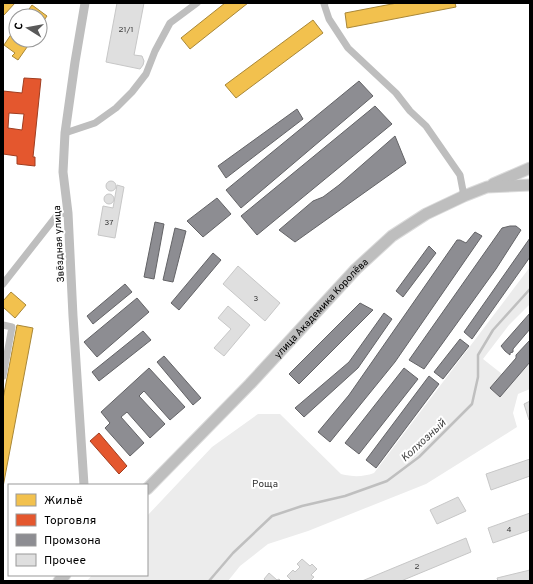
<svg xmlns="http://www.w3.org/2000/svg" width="533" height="584" viewBox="0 0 533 584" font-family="Overpass,sans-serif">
	<rect width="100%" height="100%" fill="#fff"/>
	<path fill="#ececec" d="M 530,267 L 530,304 L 509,325 L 483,359 L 511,381 L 530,360 L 530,389 L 518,394 L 513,413 L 517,427 L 426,484 L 308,531 L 268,544 L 240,566 L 228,581 L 87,581 L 92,575 L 147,575 L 147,516 L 212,447 L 258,414 L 280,414 L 341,474 C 353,477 363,477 374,473 Z"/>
	<g fill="#f2c14e" stroke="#a98737">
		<path d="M 3,3 L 15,3 L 4,15 L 3,15 Z"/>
		<path d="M 225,3 L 248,3 L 190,49 L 181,38 Z"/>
		<path d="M 397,3 L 455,3 L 456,7 L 347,28 L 345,13 Z"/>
		<path d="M 32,5 L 47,16 L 40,26 L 40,16 L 24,16 Z"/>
		<path d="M 313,20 L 323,33 L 236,98 L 225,85 Z"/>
		<path d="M 16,27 L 16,40 L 32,40 L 18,60 L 12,56 L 15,53 L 4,45 Z"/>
		<path d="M 11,292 L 26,305 L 15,318 L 3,307 L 3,301 Z"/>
		<path d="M 17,325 L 33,328 L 3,487 L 3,399 Z"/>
	</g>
	<g fill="#e4572e" stroke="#a03d20" fill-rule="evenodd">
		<path d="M 24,78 L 41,79 L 33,157 L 35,157 L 35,166 L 17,164 L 17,156 L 3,154 L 3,91 L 22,93 ZM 9,113 L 24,114 L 22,130 L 8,128 Z"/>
		<path d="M 99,433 L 127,466 L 119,474 L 90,441 Z"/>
	</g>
	<g fill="#8d8d92" stroke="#636366">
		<path d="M 359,81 L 373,96 L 241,208 L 226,190 Z"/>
		<path d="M 375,106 L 392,124 L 257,235 L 241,216 Z"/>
		<path d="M 297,109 L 303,119 L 226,178 L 218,166 Z"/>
		<path d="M 395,136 L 406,163 L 295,242 L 279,230 L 313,201 L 323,197 L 339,185 Z"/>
		<path d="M 217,198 L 231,214 L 203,237 L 187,221 Z"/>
		<path d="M 155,222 L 164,224 L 154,279 L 144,277 Z"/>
		<path d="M 510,226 L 516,226 L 521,230 L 496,269 L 424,369 L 409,360 L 502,228 Z"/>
		<path d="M 175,228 L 186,231 L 173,282 L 163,280 Z"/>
		<path d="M 475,232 L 482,236 L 395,362 L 330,442 L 318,432 L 349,395 L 457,240 L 460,240 L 466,243 Z"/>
		<path d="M 530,238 L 530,257 L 472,339 L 464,332 Z"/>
		<path d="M 429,246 L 436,253 L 403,297 L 396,291 Z"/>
		<path d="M 213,253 L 221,260 L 179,310 L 171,303 Z"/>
		<path d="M 125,284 L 132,292 L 93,324 L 87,316 Z"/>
		<path d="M 137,298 L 149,312 L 97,357 L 84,342 Z"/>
		<path d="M 360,303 L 373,310 L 299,384 L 289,374 Z"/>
		<path d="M 384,313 L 392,319 L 358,368 L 304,417 L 295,408 L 349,362 Z"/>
		<path d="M 530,313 L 530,329 L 513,349 L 513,352 L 510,353 L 510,355 L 505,351 L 501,346 Z"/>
		<path d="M 143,331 L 151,340 L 99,381 L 92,372 Z"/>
		<path d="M 460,339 L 469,346 L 443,379 L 434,372 Z"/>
		<path d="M 530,340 L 530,362 L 500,397 L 490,388 L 516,358 L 516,355 Z"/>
		<path d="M 164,356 L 201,398 L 193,405 L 157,362 Z"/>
		<path d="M 149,368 L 185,407 L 170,420 L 144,391 L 139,396 L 165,424 L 150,438 L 127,412 L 121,417 L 144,443 L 130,456 L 105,428 L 110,423 L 101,412 Z"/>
		<path d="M 404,368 L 418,379 L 359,454 L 345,443 Z"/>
		<path d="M 429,376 L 439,384 L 376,468 L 366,460 Z"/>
	</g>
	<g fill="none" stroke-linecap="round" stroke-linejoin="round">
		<path stroke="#bfbfbf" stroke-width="2.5" d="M 209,581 L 233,553 L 272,516 L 302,506 L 345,496 L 387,481 L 419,457 L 472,404 L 478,377 L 478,355 L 493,330 L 530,289"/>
	</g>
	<g fill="#dfdfdf" stroke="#c7c7c7">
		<path d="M 117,3 L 144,3 L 134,55 L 142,56 L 144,61 L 143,65 L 140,69 L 106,62 Z"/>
		<circle cx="111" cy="186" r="5"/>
		<path d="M 117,185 L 124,187 L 115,238 L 98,235 L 103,206 L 113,208 Z"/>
		<circle cx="109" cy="199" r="5"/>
		<path d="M 238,266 L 280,303 L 265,321 L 223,284 Z"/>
		<path d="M 228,306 L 250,325 L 224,356 L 214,348 L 231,329 L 218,318 Z"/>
		<path d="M 530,401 L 530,419 L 529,420 L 524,404 Z"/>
		<path d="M 530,459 L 530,476 L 491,490 L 486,474 Z"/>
		<path d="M 458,497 L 466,511 L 437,524 L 430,510 Z"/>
		<path d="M 530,513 L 530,530 L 493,543 L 488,528 Z"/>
		<path d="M 466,538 L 471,552 L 401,581 L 362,581 Z"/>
		<path d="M 302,559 L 310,566 L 312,564 L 317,569 L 311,575 L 314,577 L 310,581 L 292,581 L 287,576 L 293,570 L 295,572 L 300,567 L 297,564 Z"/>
		<path d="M 530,570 L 530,581 L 498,581 L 497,578 Z"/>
		<path d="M 269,573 L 277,580 L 279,579 L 281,581 L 266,581 L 264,579 Z"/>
	</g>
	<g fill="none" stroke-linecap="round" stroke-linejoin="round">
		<g stroke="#dbdbdb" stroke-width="13">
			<g id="primary">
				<path d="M 493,184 L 530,168"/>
				<path id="s1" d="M 147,489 L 250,384 L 356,269 L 392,236 L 426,214 L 464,196 L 487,187 L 530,185"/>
				<path d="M 59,581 L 65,575"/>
			</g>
		</g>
		<g stroke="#bebebe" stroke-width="7">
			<path d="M 325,3 L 324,4 L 329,19 L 348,48 L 396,93 L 410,111 L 426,126 L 460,175 L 464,196"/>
			<path d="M 65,133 L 95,123 L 116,108 L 132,92 L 146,74 L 155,51 L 170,23 L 197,3"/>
			<path d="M 3,284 L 58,214 L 68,213"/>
			<path d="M 3,325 L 12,327 L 3,376"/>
		</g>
		<path stroke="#bebebe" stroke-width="9" d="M 84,485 L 73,316 L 68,213 L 63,172 L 65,133 L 75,62 L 85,3"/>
		<use href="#primary" stroke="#bebebe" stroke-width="11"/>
	</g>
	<g text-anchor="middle" stroke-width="4" stroke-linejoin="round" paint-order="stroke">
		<g font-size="8" fill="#383838">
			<text x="126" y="32">21/1</text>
			<text x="109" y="225">37</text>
			<text x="256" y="301">3</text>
			<text x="509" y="532">4</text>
			<text x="417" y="569">2</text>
		</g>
		<g font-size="10" fill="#000" stroke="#fff">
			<text transform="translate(58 244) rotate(-93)" y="4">Звёздная улица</text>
			<text dy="4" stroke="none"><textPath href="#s1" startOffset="251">улица Академика Королёва</textPath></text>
		</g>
		<g font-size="10" fill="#333" stroke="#fff">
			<text x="265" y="487">Роща</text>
		</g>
		<g font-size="11" font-style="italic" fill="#444" stroke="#fff">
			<text transform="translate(423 440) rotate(-43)" y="4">Колхозный</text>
		</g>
	</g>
	<rect width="533" height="584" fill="none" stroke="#000000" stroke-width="8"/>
	<rect x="8" y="484" width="140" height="92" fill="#ffffff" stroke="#999999"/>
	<rect x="16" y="494" width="20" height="12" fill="#f2c14e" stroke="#999999"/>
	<text x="44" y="504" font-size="12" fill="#000000">Жильё</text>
	<rect x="16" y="514" width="20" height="12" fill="#e4572e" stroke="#999999"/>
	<text x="44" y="524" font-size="12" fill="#000000">Торговля</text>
	<rect x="16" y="534" width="20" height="12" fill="#8d8d92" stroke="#999999"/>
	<text x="44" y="544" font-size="12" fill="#000000">Промзона</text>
	<rect x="16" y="554" width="20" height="12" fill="#dfdfdf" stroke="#999999"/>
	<text x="44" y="564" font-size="12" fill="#000000">Прочее</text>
	<g transform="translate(28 28) rotate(281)"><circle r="19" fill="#ffffff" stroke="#999999"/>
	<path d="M0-3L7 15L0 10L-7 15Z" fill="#595959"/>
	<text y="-6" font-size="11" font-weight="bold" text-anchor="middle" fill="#000000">С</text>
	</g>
</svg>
